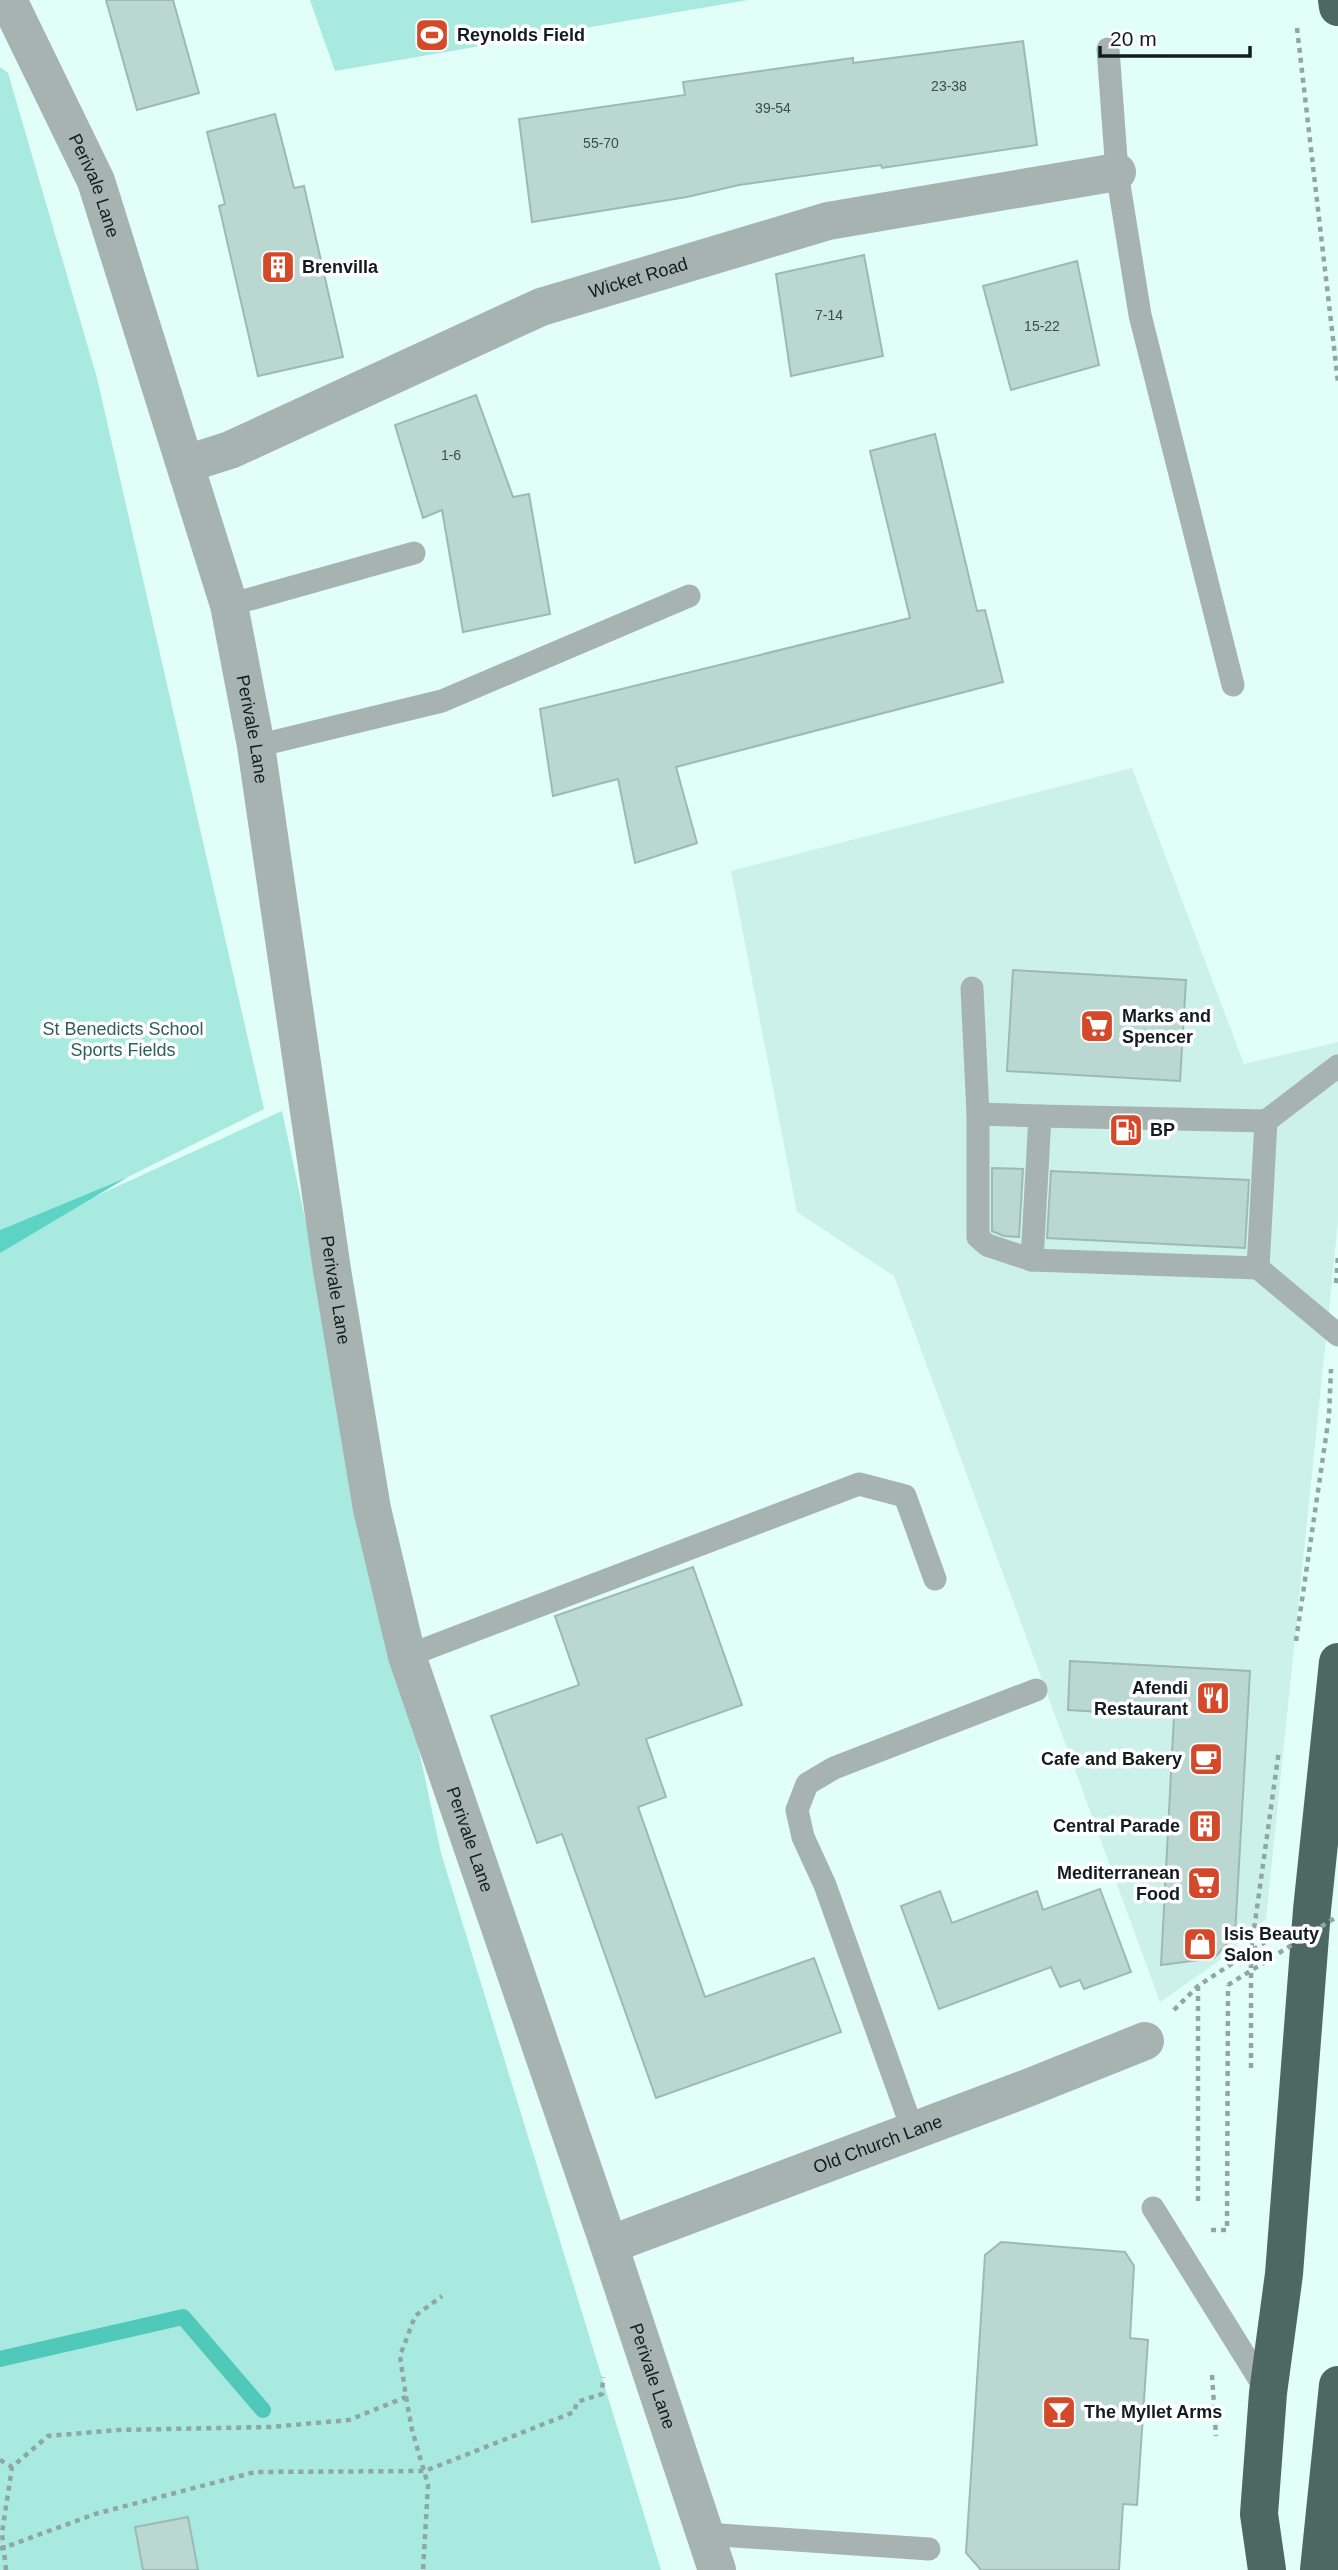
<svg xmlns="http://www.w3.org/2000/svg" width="1338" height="2570" viewBox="0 0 1338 2570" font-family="Arial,sans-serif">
	<rect width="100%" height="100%" fill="#e1fef9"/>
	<path fill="#cbf1ea" d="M 1132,768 L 1244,1064 L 1338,1042 L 1338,1222 L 1266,1919 L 1216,1963 L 1160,2002 L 894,1276 L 797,1212 L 731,871 Z"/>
	<g fill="#a8eadf">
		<path d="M 310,0 L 748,0 L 335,71 Z"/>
		<path d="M 0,67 L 8,73 L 97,378 L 264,1109 L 128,1177 L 0,1230 Z"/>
		<path d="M 282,1111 L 441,1853 L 661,2570 L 0,2570 L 0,1240 Z"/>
	</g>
	<path fill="#5cd3c4" d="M 128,1177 L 0,1253 L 0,1230 Z"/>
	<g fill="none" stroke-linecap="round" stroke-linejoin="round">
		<path stroke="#50c9ba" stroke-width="16" d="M 0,2359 L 183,2317 L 263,2410"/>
	</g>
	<g fill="#bbd7d2" stroke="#9eb9b5" stroke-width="2">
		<path d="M 106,0 L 173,0 L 199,93 L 137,110 Z"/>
		<path d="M 1023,41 L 1037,145 L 882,168 L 881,165 L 739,185 L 687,197 L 532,222 L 519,119 L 685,95 L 683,82 L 853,58 L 853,63 Z"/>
		<path d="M 275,114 L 294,188 L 304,186 L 343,357 L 258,376 L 219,206 L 225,204 L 207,132 Z"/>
		<path d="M 864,255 L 883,356 L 791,376 L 776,274 Z"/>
		<path d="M 1077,261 L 1099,365 L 1011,390 L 983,286 Z"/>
		<path d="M 476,395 L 513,497 L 529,494 L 550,614 L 463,632 L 442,510 L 423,518 L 395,425 Z"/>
		<path d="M 935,434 L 977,611 L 985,610 L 1003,682 L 676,767 L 697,843 L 635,863 L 618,779 L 553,796 L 540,709 L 910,618 L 870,451 Z"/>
		<path d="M 1013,970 L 1186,980 L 1180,1081 L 1007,1071 Z"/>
		<path d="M 992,1168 L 1023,1169 L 1019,1237 L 1004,1236 L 992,1231 Z"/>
		<path d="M 1051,1171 L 1249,1180 L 1245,1248 L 1047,1238 Z"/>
		<path d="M 693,1567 L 742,1705 L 646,1739 L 666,1797 L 638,1807 L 705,1997 L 814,1958 L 841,2032 L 656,2098 L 562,1834 L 537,1843 L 491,1716 L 579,1685 L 555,1616 Z"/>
		<path d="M 1070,1661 L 1250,1671 L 1235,1935 L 1214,1958 L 1161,1965 L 1174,1716 L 1068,1710 Z"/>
		<path d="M 1100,1889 L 1131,1972 L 1084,1989 L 1080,1980 L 1060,1987 L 1051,1967 L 939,2009 L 901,1906 L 940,1891 L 952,1923 L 1037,1891 L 1043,1910 Z"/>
		<path d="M 1001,2242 L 1125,2252 L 1134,2266 L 1130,2338 L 1148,2340 L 1137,2505 L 1123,2504 L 1119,2570 L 981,2570 L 966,2553 L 985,2255 Z"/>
		<path d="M 188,2517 L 198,2570 L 143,2570 L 135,2527 Z"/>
	</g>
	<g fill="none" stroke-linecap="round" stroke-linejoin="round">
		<g stroke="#90a6a2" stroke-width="4.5" stroke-dasharray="5 5" stroke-linecap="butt">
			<path d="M 1297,28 L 1338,382"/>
			<path d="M 1336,1283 L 1338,1255"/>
			<path d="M 1296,1641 L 1329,1416 L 1331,1369"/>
			<path d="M 1198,1986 L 1198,2205"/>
			<path d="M 1174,2010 L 1198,1986 L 1265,1942"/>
			<path d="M 1251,2068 L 1251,1951 L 1279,1750"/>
			<path d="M 1211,2230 L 1227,2230 L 1228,1985"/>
			<path d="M 1212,2375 L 1216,2436"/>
			<path d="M 406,2397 L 412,2430 L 428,2485 L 423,2570"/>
			<path d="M 0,2460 L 12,2467"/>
			<path d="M 0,2549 L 95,2514 L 255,2472 L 425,2471 L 574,2412 L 577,2402 L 602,2394 L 603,2377"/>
			<path d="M 6,2570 L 2,2533 L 12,2467 L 48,2436 L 118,2430 L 270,2427 L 349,2420 L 406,2397 L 400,2356 L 415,2316 L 442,2296"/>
		</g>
		<g stroke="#a7b3b1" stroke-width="23">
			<path d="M 1108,49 L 1117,172 L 1140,315 L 1233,685"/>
			<path d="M 229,605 L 414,553"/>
			<path d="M 256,746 L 442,701 L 689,596"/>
			<path d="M 972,988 L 978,1114"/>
			<path d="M 1338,1066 L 1266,1121 L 1258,1268 L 1338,1335"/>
			<path d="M 1040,1116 L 978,1114 L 978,1237 L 987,1245 L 1032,1260 L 1258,1268"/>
			<path d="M 1032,1260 L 1040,1116 L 1266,1121"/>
			<path d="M 407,1656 L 859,1484 L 905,1496 L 935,1579"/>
			<path d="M 913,2131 L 825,1885 L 803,1837 L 797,1810 L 807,1784 L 834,1768 L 1036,1690"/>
			<path d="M 1153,2208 L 1268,2393"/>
			<path d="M 705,2534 L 929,2549"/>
		</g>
		<g stroke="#a7b3b1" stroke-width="38">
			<path id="s1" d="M 8,0 L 96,181 L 229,605 L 256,746 L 332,1270 L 372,1509 L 407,1656 L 609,2245 L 717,2570"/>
			<path id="s2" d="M 186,464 L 230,450 L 541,307 L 828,221 L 1117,172"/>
			<path id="s3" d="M 609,2245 L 1025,2089 L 1145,2041"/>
		</g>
		<g stroke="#4d6763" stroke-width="38">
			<path d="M 1337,0 L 1338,7"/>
			<path d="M 1267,2570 L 1259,2514 L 1268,2393 L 1284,2274 L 1312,1910 L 1338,1662"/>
			<path d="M 1319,2570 L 1338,2385"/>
		</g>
		<path stroke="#90a6a2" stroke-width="4.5" stroke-dasharray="5 5" stroke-linecap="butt" d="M 1228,1985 L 1338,1916"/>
	</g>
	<defs>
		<g id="stadium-square" transform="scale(1.75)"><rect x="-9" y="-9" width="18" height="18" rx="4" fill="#d34929" stroke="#fff"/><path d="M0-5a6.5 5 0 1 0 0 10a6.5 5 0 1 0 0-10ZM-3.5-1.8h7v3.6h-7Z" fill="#fff"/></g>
		<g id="building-square" transform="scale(1.75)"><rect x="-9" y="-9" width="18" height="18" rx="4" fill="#d34929" stroke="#fff"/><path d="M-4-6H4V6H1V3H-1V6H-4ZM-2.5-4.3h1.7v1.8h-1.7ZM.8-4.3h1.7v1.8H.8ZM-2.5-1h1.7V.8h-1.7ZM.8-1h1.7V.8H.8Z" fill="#fff"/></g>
		<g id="supermarket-square" transform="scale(1.75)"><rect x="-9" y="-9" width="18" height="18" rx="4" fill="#d34929" stroke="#fff"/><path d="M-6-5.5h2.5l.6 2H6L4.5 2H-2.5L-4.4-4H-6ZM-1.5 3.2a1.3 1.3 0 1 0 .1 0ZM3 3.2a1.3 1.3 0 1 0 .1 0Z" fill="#fff"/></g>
		<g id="fuel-square" transform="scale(1.75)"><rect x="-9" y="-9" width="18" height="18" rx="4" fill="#d34929" stroke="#fff"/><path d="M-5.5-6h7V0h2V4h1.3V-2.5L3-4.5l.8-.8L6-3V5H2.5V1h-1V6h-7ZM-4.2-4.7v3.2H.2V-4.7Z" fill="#fff"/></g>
		<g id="restaurant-square" transform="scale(1.75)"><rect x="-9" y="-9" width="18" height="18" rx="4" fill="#d34929" stroke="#fff"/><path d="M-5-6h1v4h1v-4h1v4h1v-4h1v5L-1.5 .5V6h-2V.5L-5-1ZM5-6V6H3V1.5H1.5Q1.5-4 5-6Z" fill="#fff"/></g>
		<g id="cafe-square" transform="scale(1.75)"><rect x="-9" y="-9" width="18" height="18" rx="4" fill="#d34929" stroke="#fff"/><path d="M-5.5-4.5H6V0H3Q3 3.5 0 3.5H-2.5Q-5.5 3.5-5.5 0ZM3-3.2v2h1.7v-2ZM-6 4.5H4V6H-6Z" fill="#fff"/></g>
		<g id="shop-square" transform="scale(1.75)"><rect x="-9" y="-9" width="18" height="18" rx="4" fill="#d34929" stroke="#fff"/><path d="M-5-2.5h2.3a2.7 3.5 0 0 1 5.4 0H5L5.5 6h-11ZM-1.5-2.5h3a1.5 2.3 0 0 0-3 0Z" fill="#fff"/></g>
		<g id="bar-square" transform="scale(1.75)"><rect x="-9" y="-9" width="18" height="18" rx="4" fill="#d34929" stroke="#fff"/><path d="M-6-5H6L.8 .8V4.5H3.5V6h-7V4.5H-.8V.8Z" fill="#fff"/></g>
	</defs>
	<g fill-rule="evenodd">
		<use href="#stadium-square" x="432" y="35"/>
		<use href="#building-square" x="278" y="267"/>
		<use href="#supermarket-square" x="1097" y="1026"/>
		<use href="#fuel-square" x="1126" y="1130"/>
		<use href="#restaurant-square" x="1213" y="1698"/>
		<use href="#cafe-square" x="1206" y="1759"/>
		<use href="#building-square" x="1205" y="1826"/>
		<use href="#supermarket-square" x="1204" y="1883"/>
		<use href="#shop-square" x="1200" y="1944"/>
		<use href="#bar-square" x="1059" y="2412"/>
	</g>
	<g text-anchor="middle" stroke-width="7" stroke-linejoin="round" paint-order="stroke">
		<g font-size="14" fill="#3c4c49">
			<text x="949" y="91">23-38</text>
			<text x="773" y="113">39-54</text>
			<text x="601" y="148">55-70</text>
			<text x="829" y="320">7-14</text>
			<text x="1042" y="331">15-22</text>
			<text x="451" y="460">1-6</text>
		</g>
		<g font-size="18" font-weight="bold" fill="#121d1b" stroke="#fff" text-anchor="start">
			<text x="457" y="41">Reynolds Field</text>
			<text x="302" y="273">Brenvilla</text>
			<text x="1122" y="1022">Marks and<tspan x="1122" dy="21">Spencer</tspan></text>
			<text x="1150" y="1136">BP</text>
			<text x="1188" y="1694" text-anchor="end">Afendi<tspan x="1188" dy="21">Restaurant</tspan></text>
			<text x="1182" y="1765" text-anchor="end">Cafe and Bakery</text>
			<text x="1180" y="1832" text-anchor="end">Central Parade</text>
			<text x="1180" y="1879" text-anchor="end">Mediterranean<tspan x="1180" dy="21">Food</tspan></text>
			<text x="1224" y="1940">Isis Beauty<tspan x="1224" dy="21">Salon</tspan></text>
			<text x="1084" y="2418">The Myllet Arms</text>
		</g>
		<g font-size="18" fill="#121d1b" stroke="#fff">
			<text dy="6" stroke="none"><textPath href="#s1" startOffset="205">Perivale Lane</textPath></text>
			<text dy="6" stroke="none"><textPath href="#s2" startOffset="490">Wicket Road</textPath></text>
			<text dy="6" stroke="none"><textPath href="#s1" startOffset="772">Perivale Lane</textPath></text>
			<text dy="6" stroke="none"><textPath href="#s1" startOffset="1339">Perivale Lane</textPath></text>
			<text dy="6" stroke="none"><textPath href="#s1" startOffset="1906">Perivale Lane</textPath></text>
			<text dy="6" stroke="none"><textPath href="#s3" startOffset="287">Old Church Lane</textPath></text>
			<text dy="6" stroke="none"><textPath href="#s1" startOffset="2473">Perivale Lane</textPath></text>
		</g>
		<g font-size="18" fill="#2e6059" stroke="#fff">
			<text x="123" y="1035">St Benedicts School<tspan x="123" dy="21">Sports Fields</tspan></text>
		</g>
	</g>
	<path d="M1100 46v10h150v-10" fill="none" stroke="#121d1b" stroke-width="3.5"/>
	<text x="1110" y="46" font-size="21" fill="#121d1b" stroke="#ffffff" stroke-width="5" paint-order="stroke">20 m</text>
</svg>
